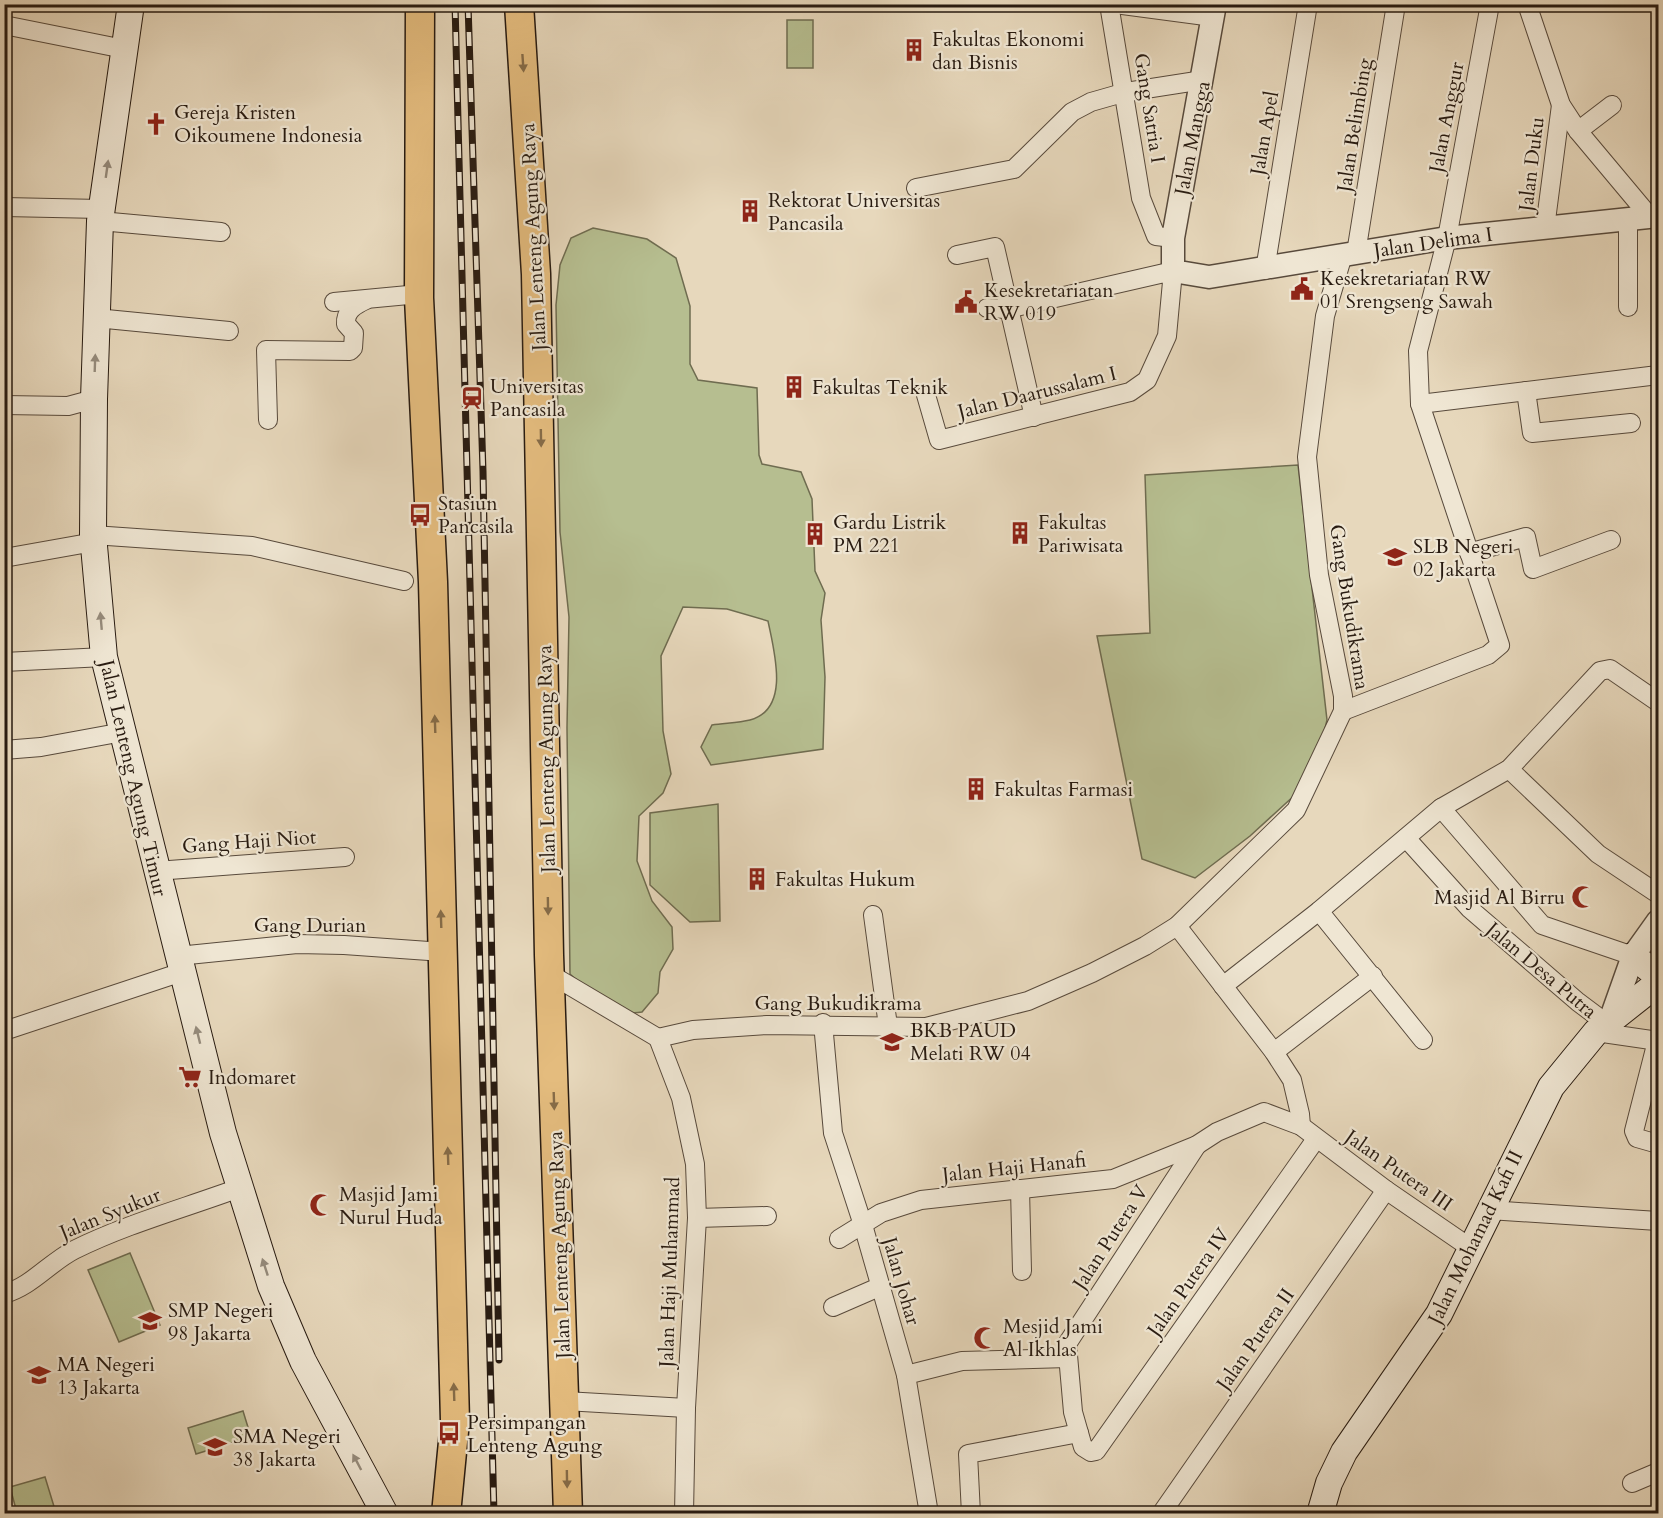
<svg xmlns="http://www.w3.org/2000/svg" width="1663" height="1518" viewBox="0 0 1663 1518" font-family="Cardo,serif">
	<rect width="100%" height="100%" fill="#e7d8bc"/>
	<filter id="stains"><feTurbulence type="fractalNoise" baseFrequency=".00333" numOctaves="4"/><feColorMatrix values="0 0 0 0 .2 0 0 0 0 .09 0 0 0 0 .02 0 0 0 .5 -.17"/></filter>
	<radialGradient id="worn" r=".72"><stop offset=".6" stop-color="#630" stop-opacity="0"/><stop offset="1" stop-color="#630" stop-opacity=".3"/></radialGradient>
	<g fill="#b6be90" stroke="#6f6c50" stroke-width="1.5">
		<rect x="787" y="20" width="26" height="48"/>
		<path d="M 593,228 L 647,239 L 676,258 L 690,306 L 690,364 L 698,380 L 757,388 L 759,455 L 762,464 L 801,472 L 812,499 L 815,571 L 825,593 L 821,620 L 825,677 L 823,749 L 711,765 L 701,747 L 712,725 C 724,723 738,723 750,720 C 791,709 774,651 768,621 L 727,609 L 683,607 L 661,656 L 663,731 L 671,774 L 663,793 L 639,816 L 637,861 L 652,901 L 672,927 L 673,949 L 660,972 L 658,993 L 642,1012 C 612,1017 591,993 570,974 L 567,728 L 569,617 L 560,532 L 556,305 L 560,265 L 571,238 Z"/>
		<path d="M 1298,465 L 1327,720 L 1322,741 L 1297,793 L 1250,836 L 1195,878 L 1142,859 L 1097,636 L 1150,633 L 1145,475 Z"/>
		<path d="M 718,804 L 720,921 L 690,922 L 650,885 L 650,813 Z"/>
		<path d="M 130,1253 L 160,1325 L 119,1342 L 88,1270 Z"/>
		<path d="M 243,1411 L 251,1437 L 196,1454 L 188,1428 Z"/>
		<path d="M 45,1477 L 56,1513 L 17,1513 L 10,1487 Z"/>
	</g>
	<g fill="none" stroke-linecap="round" stroke-linejoin="round">
		<g stroke="#584a3c" stroke-width="20">
			<g id="minor">
				<path d="M 1109,4 L 1141,198 L 1156,236 L 1173,238"/>
				<path d="M 1115,4 L 1213,17"/>
				<path d="M 1527,4 L 1561,105 L 1578,131 L 1650,217"/>
				<path d="M 4,25 L 124,49"/>
				<path d="M 1578,131 L 1612,105"/>
				<path d="M 916,188 L 1014,169 L 1072,112 L 1091,102 L 1126,92 L 1203,80"/>
				<path d="M 4,207 L 101,209"/>
				<path d="M 100,221 L 221,232"/>
				<path d="M 1545,228 L 1561,105"/>
				<path d="M 1356,253 L 1396,4"/>
				<path d="M 957,255 L 995,247 L 1034,417"/>
				<path d="M 1265,270 L 1308,4"/>
				<path d="M 334,302 L 419,294"/>
				<path d="M 1628,307 L 1628,218"/>
				<path d="M 96,318 L 229,331"/>
				<path d="M 1526,391 L 1532,433 L 1631,423"/>
				<path d="M 926,395 L 939,440 L 1130,392 L 1147,380 L 1167,336 L 1173,271 L 1007,309 L 987,308"/>
				<path d="M 1420,404 L 1658,375"/>
				<path d="M 4,405 L 68,406 L 94,399"/>
				<path d="M 268,420 L 266,350 L 350,351 L 353,348 L 354,333 L 346,324 C 345,311 355,305 366,300"/>
				<path d="M 93,535 L 252,546 L 404,581"/>
				<path d="M 1469,553 L 1526,537 L 1533,569 L 1611,540"/>
				<path d="M 4,558 L 94,542"/>
				<path d="M 4,662 L 104,657"/>
				<path d="M 1343,711 L 1488,655 L 1500,645 L 1420,404 L 1418,351 L 1447,238 L 1490,4"/>
				<path d="M 4,750 L 41,747 L 123,732"/>
				<path d="M 1509,769 L 1598,854 L 1658,894"/>
				<path d="M 1441,808 L 1542,925 L 1633,956"/>
				<path d="M 1406,838 L 1470,909 L 1578,1002 L 1606,1023"/>
				<path d="M 156,871 L 345,857"/>
				<path d="M 1319,911 L 1423,1040"/>
				<path d="M 873,915 L 888,1026"/>
				<path d="M 1177,926 L 1274,1052 L 1292,1080 L 1300,1114 L 1301,1126"/>
				<path d="M 178,956 L 297,944 L 344,945 L 443,952"/>
				<path d="M 550,974 L 658,1038 L 693,1030 L 767,1025 L 926,1027 L 1028,1001 L 1092,973 L 1145,946 L 1177,926 L 1296,810 L 1343,711 L 1343,696 L 1319,575 L 1307,457 L 1325,316 L 1343,255"/>
				<path d="M 1223,986 L 1319,911 L 1441,808 L 1509,769 L 1600,671 L 1610,669 L 1658,702"/>
				<path d="M 823,1023 L 833,1133 L 863,1225 L 906,1375 L 929,1514"/>
				<path d="M 4,1031 L 182,972"/>
				<path d="M 1596,1032 L 1658,1041"/>
				<path d="M 658,1038 L 681,1098 L 695,1164 L 697,1218 L 686,1408 L 684,1514"/>
				<path d="M 1657,1041 L 1634,1131 L 1637,1138 L 1658,1144"/>
				<path d="M 1274,1052 L 1373,976"/>
				<path d="M 1197,1145 L 1067,1344 L 1073,1412 L 1083,1447 L 1091,1452 L 1096,1451 L 1316,1139"/>
				<path d="M 1020,1189 L 1022,1271"/>
				<path d="M 1489,1210 L 1658,1221"/>
				<path d="M 697,1218 L 767,1216"/>
				<path d="M 839,1239 L 881,1213 L 921,1200 L 1113,1179 L 1197,1145 L 1217,1132 L 1264,1112 L 1301,1126 L 1386,1190 L 1472,1249"/>
				<path d="M 4,1294 C 32,1286 49,1263 74,1250 C 126,1224 185,1208 239,1188"/>
				<path d="M 833,1307 L 879,1287"/>
				<path d="M 906,1375 L 962,1361 L 1068,1358"/>
				<path d="M 565,1401 L 686,1408"/>
				<path d="M 1632,1483 L 1658,1472"/>
				<path d="M 971,1514 L 968,1454 L 1079,1433"/>
				<path d="M 1161,1514 L 1386,1190"/>
			</g>
		</g>
		<g stroke="#584a3c" stroke-width="25">
			<g id="tertiary">
				<path d="M 1215,4 L 1173,238 L 1173,271 L 1209,277 L 1447,238 L 1658,216"/>
				<path d="M 1611,1018 L 1633,956 L 1658,921"/>
			</g>
		</g>
		<g stroke="#281b11" stroke-width="28">
			<g id="secondary">
				<path d="M 131,4 L 100,221 L 94,399 L 93,535 L 104,657 L 223,1133 L 271,1286 L 303,1361 L 385,1514"/>
				<path d="M 1633,956 L 1658,976"/>
				<path d="M 1320,1514 L 1329,1483 L 1344,1452 L 1439,1314 L 1551,1087 L 1596,1032 L 1658,983"/>
			</g>
		</g>
		<g stroke="#281b11" stroke-width="31">
			<g id="primary">
				<path d="M 420,4 L 419,298 L 433,582 L 455,1421 L 446,1514"/>
				<path d="M 519,4 L 536,274 L 549,955 L 568,1514"/>
			</g>
		</g>
		<use href="#minor" stroke="#efe6d3" stroke-width="18"/>
		<use href="#tertiary" stroke="#efe6d3" stroke-width="22"/>
		<use href="#secondary" stroke="#efe6d3" stroke-width="26"/>
		<use href="#primary" stroke="#e4bc7e" stroke-width="28"/>
		<g stroke="#281b11" stroke-width="7">
			<g id="rail">
				<path d="M 455,4 L 494,1514"/>
				<path d="M 468,4 L 483,471 L 499,1360"/>
			</g>
		</g>
		<use href="#rail" stroke="#efe6d3" stroke-width="4.5" stroke-dasharray="14" stroke-linecap="butt"/>
	</g>
	<defs><path id="oneway-solid" d="M-6-.8H1V-3.2L6.5 0L1 3.2V.8H-6Z" transform="scale(1.5)"/></defs>
	<g fill="#866c48">
		<use href="#oneway-solid" transform="translate(523 63) rotate(86)"/>
		<use href="#oneway-solid" transform="translate(541 438) rotate(89)"/>
		<use href="#oneway-solid" transform="translate(435 724) rotate(-92)"/>
		<use href="#oneway-solid" transform="translate(548 906) rotate(89)"/>
		<use href="#oneway-solid" transform="translate(441 919) rotate(-92)"/>
		<use href="#oneway-solid" transform="translate(554 1101) rotate(88)"/>
		<use href="#oneway-solid" transform="translate(448 1156) rotate(-92)"/>
		<use href="#oneway-solid" transform="translate(454 1392) rotate(-92)"/>
		<use href="#oneway-solid" transform="translate(567 1479) rotate(89)"/>
	</g>
	<g fill="#958b7c">
		<use href="#oneway-solid" transform="translate(107 169) rotate(-82)"/>
		<use href="#oneway-solid" transform="translate(95 363) rotate(-88)"/>
		<use href="#oneway-solid" transform="translate(101 621) rotate(-95)"/>
		<use href="#oneway-solid" transform="translate(198 1035) rotate(-104)"/>
		<use href="#oneway-solid" transform="translate(265 1267) rotate(-108)"/>
		<use href="#oneway-solid" transform="translate(357 1462) rotate(-118)"/>
	</g>
	<defs>
		<g id="building-bare" transform="scale(1.8)"><path d="M-4-6H4V6H1V3H-1V6H-4ZM-2.5-4.3h1.7v1.8h-1.7ZM.8-4.3h1.7v1.8H.8ZM-2.5-1h1.7V.8h-1.7ZM.8-1h1.7V.8H.8Z" fill="#8f2418" stroke="#efe6d3" stroke-width="2.5" paint-order="stroke"/></g>
		<g id="church-bare" transform="scale(1.8)"><path d="M-1.2-6h2.4v3.5h3.3v2.4h-3.3V6h-2.4V-.1h-3.3v-2.4h3.3Z" fill="#8f2418" stroke="#efe6d3" stroke-width="2.5" paint-order="stroke"/></g>
		<g id="civic-bare" transform="scale(1.8)"><path d="M-.6-6.5H3V-4.5H.6V-3L4-1V1h2V6H-6V1h2V-1L-.6-3ZM-1.2 2.5V6h2.4V2.5Z" fill="#8f2418" stroke="#efe6d3" stroke-width="2.5" paint-order="stroke"/></g>
		<g id="station-bare" transform="scale(1.8)"><path d="M-3-6H3Q5-6 5-4V2Q5 4 3 4L4.5 6H3L1.5 4h-3L-3 6H-4.5L-3 4Q-5 4-5 2V-4Q-5-6-3-6ZM-3.5-4v3h7v-3ZM-3.5 1v1.5H-2V1ZM2 1v1.5H3.5V1Z" fill="#8f2418" stroke="#efe6d3" stroke-width="2.5" paint-order="stroke"/></g>
		<g id="bus-bare" transform="scale(1.8)"><path d="M-5-6H5V4H4V6H2V4H-2V6H-4V4H-5ZM-3.5-4V0h7V-4ZM-3.5 1.2v1.5H-2V1.2ZM2 1.2v1.5H3.5V1.2Z" fill="#8f2418" stroke="#efe6d3" stroke-width="2.5" paint-order="stroke"/></g>
		<g id="school-bare" transform="scale(1.8)"><path d="M0-5L7-2L0 1L-7-2ZM-4 1L0 2.5L4 1V4Q0 6-4 4Z" fill="#8f2418" stroke="#efe6d3" stroke-width="2.5" paint-order="stroke"/></g>
		<g id="mosque-bare" transform="scale(1.8)"><path d="M3.5-4.9A6 6 0 1 0 3.5 4.9A5 5 0 1 1 3.5-4.9Z" fill="#8f2418" stroke="#efe6d3" stroke-width="2.5" paint-order="stroke"/></g>
		<g id="supermarket-bare" transform="scale(1.8)"><path d="M-6-5.5h2.5l.6 2H6L4.5 2H-2.5L-4.4-4H-6ZM-1.5 3.2a1.3 1.3 0 1 0 .1 0ZM3 3.2a1.3 1.3 0 1 0 .1 0Z" fill="#8f2418" stroke="#efe6d3" stroke-width="2.5" paint-order="stroke"/></g>
	</defs>
	<g fill-rule="evenodd">
		<use href="#building-bare" x="914" y="50"/>
		<use href="#church-bare" x="156" y="124"/>
		<use href="#building-bare" x="750" y="211"/>
		<use href="#civic-bare" x="1302" y="289"/>
		<use href="#civic-bare" x="966" y="302"/>
		<use href="#building-bare" x="794" y="387"/>
		<use href="#station-bare" x="472" y="398"/>
		<use href="#bus-bare" x="420" y="515"/>
		<use href="#building-bare" x="1020" y="533"/>
		<use href="#building-bare" x="815" y="534"/>
		<use href="#school-bare" x="1395" y="557"/>
		<use href="#building-bare" x="976" y="789"/>
		<use href="#building-bare" x="757" y="879"/>
		<use href="#mosque-bare" x="1583" y="897"/>
		<use href="#school-bare" x="892" y="1042"/>
		<use href="#supermarket-bare" x="190" y="1077"/>
		<use href="#mosque-bare" x="321" y="1205"/>
		<use href="#school-bare" x="150" y="1321"/>
		<use href="#mosque-bare" x="985" y="1338"/>
		<use href="#school-bare" x="39" y="1375"/>
		<use href="#bus-bare" x="449" y="1433"/>
		<use href="#school-bare" x="215" y="1447"/>
	</g>
	<g text-anchor="middle" stroke-width="4.5" stroke-linejoin="round" paint-order="stroke">
		<g font-size="20" fill="#281b11" stroke="#efe6d3" text-anchor="start">
			<text x="932" y="46">Fakultas Ekonomi<tspan x="932" dy="23">dan Bisnis</tspan></text>
			<text x="174" y="119">Gereja Kristen<tspan x="174" dy="23">Oikoumene Indonesia</tspan></text>
			<text x="768" y="207">Rektorat Universitas<tspan x="768" dy="23">Pancasila</tspan></text>
			<text x="1320" y="285">Kesekretariatan RW<tspan x="1320" dy="23">01 Srengseng Sawah</tspan></text>
			<text x="984" y="297">Kesekretariatan<tspan x="984" dy="23">RW 019</tspan></text>
			<text x="490" y="393">Universitas<tspan x="490" dy="23">Pancasila</tspan></text>
			<text x="812" y="394">Fakultas Teknik</text>
			<text x="438" y="510">Stasiun<tspan x="438" dy="23">Pancasila</tspan></text>
			<text x="833" y="529">Gardu Listrik<tspan x="833" dy="23">PM 221</tspan></text>
			<text x="1038" y="529">Fakultas<tspan x="1038" dy="23">Pariwisata</tspan></text>
			<text x="1413" y="553">SLB Negeri<tspan x="1413" dy="23">02 Jakarta</tspan></text>
			<text x="994" y="796">Fakultas Farmasi</text>
			<text x="775" y="886">Fakultas Hukum</text>
			<text x="1565" y="904" text-anchor="end">Masjid Al Birru</text>
			<text x="910" y="1037">BKB PAUD<tspan x="910" dy="23">Melati RW 04</tspan></text>
			<text x="208" y="1084">Indomaret</text>
			<text x="339" y="1201">Masjid Jami<tspan x="339" dy="23">Nurul Huda</tspan></text>
			<text x="168" y="1317">SMP Negeri<tspan x="168" dy="23">98 Jakarta</tspan></text>
			<text x="1003" y="1333">Mesjid Jami<tspan x="1003" dy="23">Al Ikhlas</tspan></text>
			<text x="57" y="1371">MA Negeri<tspan x="57" dy="23">13 Jakarta</tspan></text>
			<text x="467" y="1429">Persimpangan<tspan x="467" dy="23">Lenteng Agung</tspan></text>
			<text x="233" y="1443">SMA Negeri<tspan x="233" dy="23">38 Jakarta</tspan></text>
		</g>
		<g font-size="20" fill="#281b11" stroke="#efe6d3">
			<text transform="translate(1150 108) rotate(81)" y="7">Gang Satria I</text>
			<text transform="translate(1446 117) rotate(-79)" y="7">Jalan Anggur</text>
			<text transform="translate(1354 125) rotate(-81)" y="7">Jalan Belimbing</text>
			<text transform="translate(1264 133) rotate(-80)" y="7">Jalan Apel</text>
			<text transform="translate(1192 138) rotate(-79)" y="7">Jalan Mangga</text>
			<text transform="translate(1531 164) rotate(-83)" y="7">Jalan Duku</text>
			<text transform="translate(533 237) rotate(-93)" y="7">Jalan Lenteng Agung Raya</text>
			<text transform="translate(1433 242) rotate(-8)" y="7">Jalan Delima I</text>
			<text transform="translate(1037 392) rotate(-14)" y="7">Jalan Daarussalam I</text>
			<text transform="translate(1350 607) rotate(81)" y="7">Gang Bukudikrama</text>
			<text transform="translate(546 759) rotate(-91)" y="7">Jalan Lenteng Agung Raya</text>
			<text transform="translate(134 778) rotate(77)" y="7">Jalan Lenteng Agung Timur</text>
			<text transform="translate(249 841) rotate(-4)" y="7">Gang Haji Niot</text>
			<text x="310" y="932">Gang Durian</text>
			<text transform="translate(1542 970) rotate(40)" y="7">Jalan Desa Putra</text>
			<text x="838" y="1010">Gang Bukudikrama</text>
			<text transform="translate(1014 1167) rotate(-6)" y="7">Jalan Haji Hanafi</text>
			<text transform="translate(1399 1170) rotate(35)" y="7">Jalan Putera III</text>
			<text transform="translate(110 1213) rotate(-22)" y="7">Jalan Syukur</text>
			<text transform="translate(1110 1237) rotate(-57)" y="7">Jalan Putera V</text>
			<text transform="translate(1475 1237) rotate(-64)" y="7">Jalan Mohamad Kafi II</text>
			<text transform="translate(559 1245) rotate(-92)" y="7">Jalan Lenteng Agung Raya</text>
			<text transform="translate(669 1272) rotate(-88)" y="7">Jalan Haji Muhammad</text>
			<text transform="translate(902 1281) rotate(74)" y="7">Jalan Johar</text>
			<text transform="translate(1188 1282) rotate(-55)" y="7">Jalan Putera IV</text>
			<text transform="translate(1255 1339) rotate(-55)" y="7">Jalan Putera II</text>
		</g>
	</g>
	<rect width="1663" height="1518" fill="none" stroke="#e7d8bc" stroke-width="24"/>
	<rect x="6" y="6" width="1651" height="1506" fill="none" stroke="#281b11" stroke-width="3"/>
	<rect x="12" y="12" width="1639" height="1494" fill="none" stroke="#281b11" stroke-width="1.5"/>
	<rect width="100%" height="100%" filter="url(#stains)"/>
	<rect width="100%" height="100%" fill="url(#worn)"/>
</svg>
